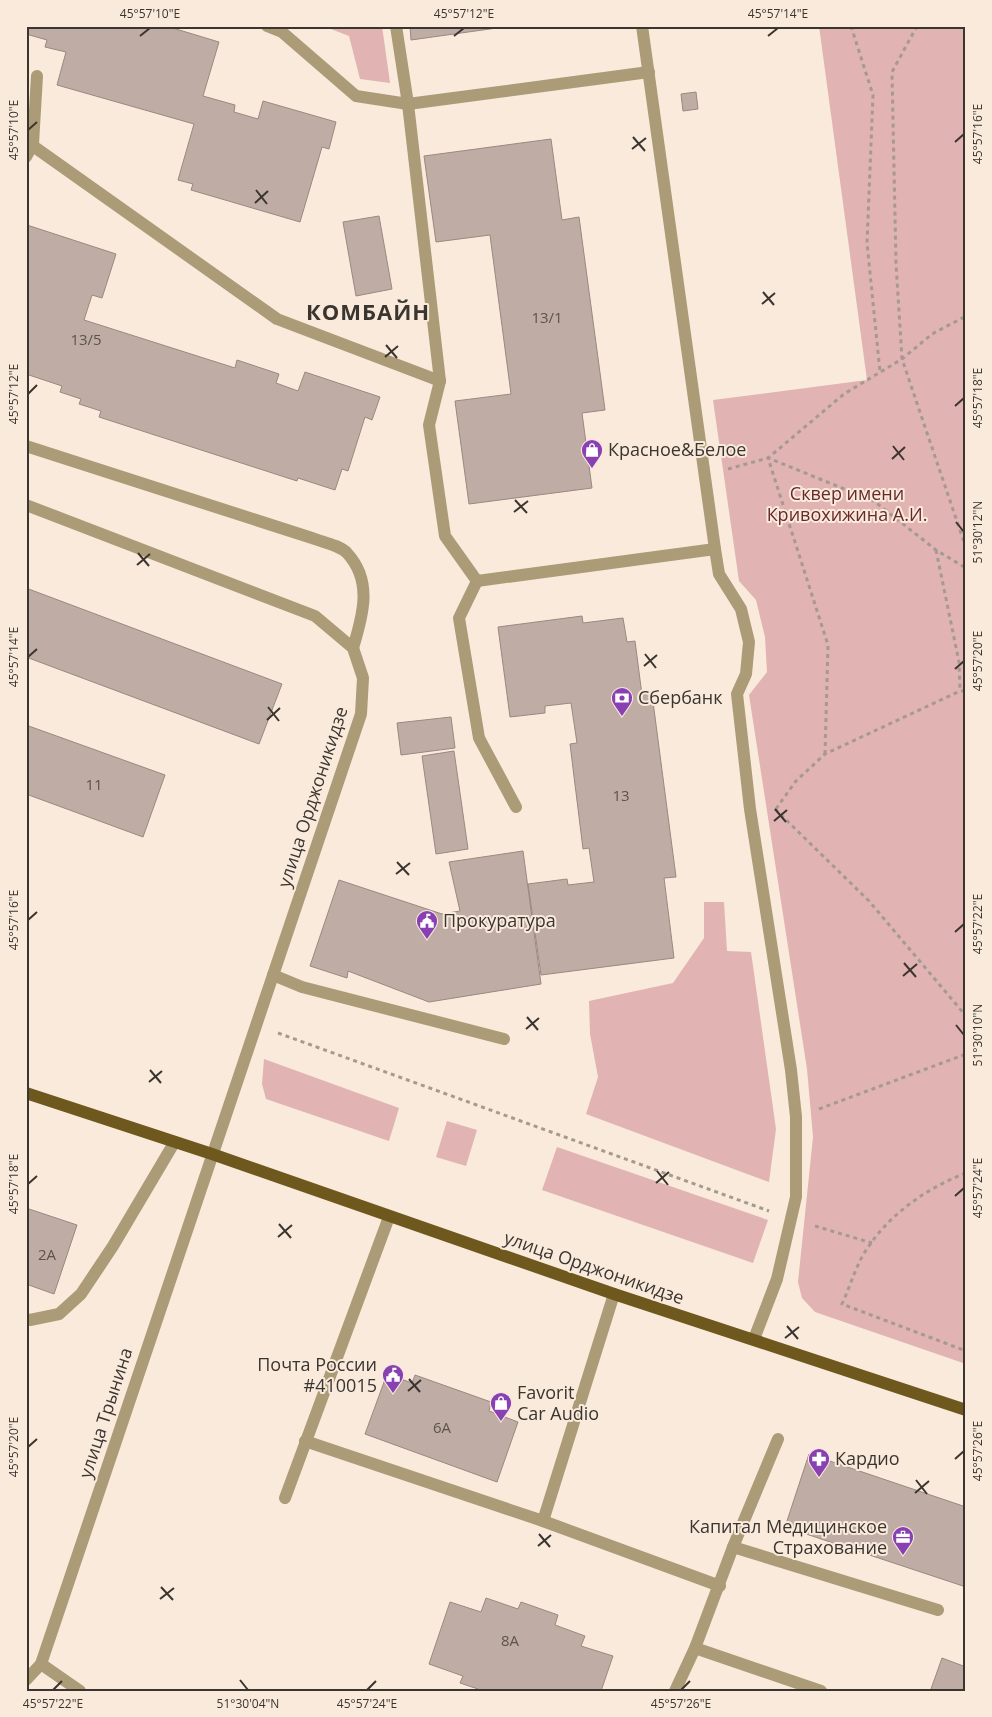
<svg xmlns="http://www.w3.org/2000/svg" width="992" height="1717" viewBox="0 0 992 1717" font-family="'Open Sans',sans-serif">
	<rect width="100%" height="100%" fill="#f9eadc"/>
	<g fill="#e1b3b2">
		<path d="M 323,26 L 382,26 L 390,83 L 360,79 L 349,36 Z"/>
		<path d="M 819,26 L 966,26 L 966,1364 L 815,1312 L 802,1298 L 798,1282 L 813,1137 L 807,1069 L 749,695 L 767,672 L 765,637 L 756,600 L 739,581 L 713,400 L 867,380 Z"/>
		<path d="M 704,902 L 724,902 L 727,951 L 751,952 L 776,1129 L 769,1182 L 586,1114 L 598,1077 L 590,1034 L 589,1001 L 673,983 L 704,938 Z"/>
		<path d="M 264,1059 L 399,1108 L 389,1141 L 266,1099 L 262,1084 Z"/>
		<path d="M 447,1121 L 477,1130 L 466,1166 L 436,1157 Z"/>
		<path d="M 557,1147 L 768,1220 L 753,1263 L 542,1190 Z"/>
	</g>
	<g fill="#bfaca5" stroke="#9a8881">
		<path d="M 26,26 L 166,26 L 219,42 L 203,96 L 235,105 L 234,112 L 258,119 L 263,101 L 336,122 L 329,149 L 322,147 L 300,222 L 191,190 L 193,184 L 178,180 L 194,124 L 57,85 L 66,52 L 45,47 L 47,40 L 26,34 Z"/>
		<path d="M 410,26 L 504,26 L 504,27 L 411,40 Z"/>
		<path d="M 696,92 L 698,109 L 683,111 L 681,94 Z"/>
		<path d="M 551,139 L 562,220 L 579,217 L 605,410 L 582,413 L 592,488 L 469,504 L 455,401 L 511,394 L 490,235 L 436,242 L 424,156 Z"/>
		<path d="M 379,216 L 392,289 L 356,296 L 343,222 Z"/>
		<path d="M 27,225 L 116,254 L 102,298 L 92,295 L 84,320 L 235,368 L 237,360 L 279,374 L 276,383 L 298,391 L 305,372 L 380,397 L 372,420 L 365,417 L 348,471 L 342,469 L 335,490 L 298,478 L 297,481 L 99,417 L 101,411 L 79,404 L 81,399 L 60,392 L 62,386 L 26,374 Z"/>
		<path d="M 26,588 L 282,684 L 259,744 L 26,657 Z"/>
		<path d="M 582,616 L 583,623 L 623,618 L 627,642 L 635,641 L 642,695 L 652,694 L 676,877 L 664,878 L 674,958 L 541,975 L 528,884 L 567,879 L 568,885 L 594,882 L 589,848 L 583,849 L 570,744 L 577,743 L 571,703 L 545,706 L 545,713 L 510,717 L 498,627 Z"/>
		<path d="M 451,717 L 455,748 L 401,755 L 397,723 Z"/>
		<path d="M 26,725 L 165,775 L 143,837 L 26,794 Z"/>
		<path d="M 454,751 L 468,849 L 436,854 L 422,756 Z"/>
		<path d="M 523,851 L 541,984 L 429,1002 L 348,971 L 347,978 L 310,966 L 339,880 L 442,914 L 460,911 L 449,862 Z"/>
		<path d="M 26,1208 L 77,1225 L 54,1294 L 26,1284 Z"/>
		<path d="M 387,1374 L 412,1383 L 415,1375 L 491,1402 L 489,1411 L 518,1422 L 497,1482 L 365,1434 Z"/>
		<path d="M 809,1454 L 966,1507 L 966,1587 L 785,1527 Z"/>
		<path d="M 486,1598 L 518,1609 L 521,1602 L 558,1615 L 555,1625 L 585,1636 L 581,1646 L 613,1656 L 601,1691 L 484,1691 L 460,1683 L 463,1676 L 429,1664 L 450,1602 L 481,1612 Z"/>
		<path d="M 942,1658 L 966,1667 L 966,1691 L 937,1691 L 931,1689 Z"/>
	</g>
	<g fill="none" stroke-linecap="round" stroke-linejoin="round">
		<g stroke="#a59a90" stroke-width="3" stroke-dasharray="4 4" stroke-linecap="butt">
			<path d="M 851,26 L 873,95 L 867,243 L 880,372"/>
			<path d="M 917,26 L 892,72 L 896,264 L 902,359 L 966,548"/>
			<path d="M 728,469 L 768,458 L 874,501 L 936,550 L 966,568"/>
			<path d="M 936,550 L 959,662 L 960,691"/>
			<path d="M 825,754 L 828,645 L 768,458 L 844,394 L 902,359 L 932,334 L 966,316"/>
			<path d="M 775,809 L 869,901 L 966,1016"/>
			<path d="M 776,809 L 796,781 L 825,754 L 960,691 L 966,691"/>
			<path d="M 278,1033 L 769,1211"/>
			<path d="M 819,1109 L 966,1054"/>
			<path d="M 966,1173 C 924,1189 884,1218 862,1257 C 854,1272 849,1289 842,1304 L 966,1351"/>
			<path d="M 815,1226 L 872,1243"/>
		</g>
		<g stroke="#ab9b76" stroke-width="12">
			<path d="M 267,26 L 282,32 L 356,96 L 408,104 L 649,72"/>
			<path d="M 396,26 L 408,104 L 440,381 L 429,425 L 445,536 L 477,581 L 459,618 L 479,738 L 516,807"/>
			<path d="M 26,141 L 277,319 L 440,381"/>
			<path d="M 26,157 L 33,144 L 37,76"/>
			<path d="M 26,446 L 312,538 C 322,542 340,545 347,553 C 373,581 363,615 353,648"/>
			<path d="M 477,581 L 715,549"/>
			<path d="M 273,975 L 302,987 L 504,1039"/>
			<path d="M 26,1319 L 30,1320 L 59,1314 L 81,1294 L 113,1246 L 174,1143"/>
			<path d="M 778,1439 L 733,1547 L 695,1648 L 821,1691"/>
			<path d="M 305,1441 L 543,1521 L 720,1586"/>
			<path d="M 285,1498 L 389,1217"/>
			<path d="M 543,1521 L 614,1294"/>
			<path d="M 733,1547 L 938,1610"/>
			<path d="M 41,1664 L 80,1691"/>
			<path d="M 675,1691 L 695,1648"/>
		</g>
		<g stroke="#ab9b76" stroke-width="12">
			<path d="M 642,26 L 715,549 L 719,574 L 741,609 L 749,642 L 746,674 L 737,694 L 750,809 L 791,1070 L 796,1117 L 796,1197 L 777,1279 L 754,1339"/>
			<path d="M 26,505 L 315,616 L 353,648 L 363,678 L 361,714 C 254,1031 146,1347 41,1664 L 26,1680"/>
		</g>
		<path stroke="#6e581d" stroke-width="12" d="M 26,1093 L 212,1154 L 614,1294 L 966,1410"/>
	</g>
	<path fill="none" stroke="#3b3530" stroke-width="2" d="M 140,36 L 150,28M 454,36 L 464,28M 768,36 L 778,28M 28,130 L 37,122M 633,137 L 645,151M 955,142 L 964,134M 632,149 L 646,138M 256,190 L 267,204M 255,203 L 268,191M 763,292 L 774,305M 762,304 L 775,293M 386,345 L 397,358M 385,357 L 398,346M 28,394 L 37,385M 955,406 L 964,398M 893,446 L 904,460M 892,459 L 905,447M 515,500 L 527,513M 514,512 L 528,501M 956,522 L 964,532M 138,553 L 149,566M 137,565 L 150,554M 645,654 L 656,668M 28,657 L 37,649M 644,666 L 657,655M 955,669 L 964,661M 268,707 L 279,721M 267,720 L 280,708M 775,809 L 786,822M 774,821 L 787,810M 397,862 L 409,875M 396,874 L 410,863M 28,920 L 37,912M 955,932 L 964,924M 904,963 L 916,977M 903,976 L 917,964M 527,1017 L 538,1030M 956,1025 L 964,1035M 526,1029 L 539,1018M 150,1070 L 161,1083M 149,1082 L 162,1071M 657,1171 L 668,1185M 656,1183 L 669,1172M 28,1184 L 37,1176M 955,1196 L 964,1188M 279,1224 L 291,1238M 278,1237 L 292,1225M 787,1326 L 798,1339M 785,1338 L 799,1327M 409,1379 L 420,1392M 408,1391 L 421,1380M 28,1447 L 37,1439M 955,1459 L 964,1451M 916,1480 L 927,1494M 915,1493 L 929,1481M 539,1534 L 550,1547M 538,1546 L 551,1535M 161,1587 L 173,1600M 160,1599 L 174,1588M 240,1680 L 248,1690M 53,1690 L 62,1681M 367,1690 L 376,1681M 681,1690 L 690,1681"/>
	<defs>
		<g id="shop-pin" transform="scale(1.125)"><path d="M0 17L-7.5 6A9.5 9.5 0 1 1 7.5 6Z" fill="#8940b3" stroke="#f9eadc"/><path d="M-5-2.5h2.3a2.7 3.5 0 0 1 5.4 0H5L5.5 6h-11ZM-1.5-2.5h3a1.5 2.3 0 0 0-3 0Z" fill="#fff"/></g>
		<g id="bank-pin" transform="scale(1.125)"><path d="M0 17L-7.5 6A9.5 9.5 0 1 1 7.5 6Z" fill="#8940b3" stroke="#f9eadc"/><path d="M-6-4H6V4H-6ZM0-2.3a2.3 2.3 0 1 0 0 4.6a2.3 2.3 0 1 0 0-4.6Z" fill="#fff"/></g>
		<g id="civic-pin" transform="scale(1.125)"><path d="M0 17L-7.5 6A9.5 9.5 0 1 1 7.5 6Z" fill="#8940b3" stroke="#f9eadc"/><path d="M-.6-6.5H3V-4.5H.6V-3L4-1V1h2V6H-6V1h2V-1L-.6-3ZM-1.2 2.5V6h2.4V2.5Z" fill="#fff"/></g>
		<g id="pharmacy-pin" transform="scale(1.125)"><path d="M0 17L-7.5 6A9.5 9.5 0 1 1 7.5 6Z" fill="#8940b3" stroke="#f9eadc"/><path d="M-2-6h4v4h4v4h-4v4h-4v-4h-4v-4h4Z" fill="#fff"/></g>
		<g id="office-pin" transform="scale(1.125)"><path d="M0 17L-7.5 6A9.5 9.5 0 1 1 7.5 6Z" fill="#8940b3" stroke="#f9eadc"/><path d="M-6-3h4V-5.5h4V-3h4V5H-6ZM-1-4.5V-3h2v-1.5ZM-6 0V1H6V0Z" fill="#fff"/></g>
	</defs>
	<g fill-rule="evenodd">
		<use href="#shop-pin" x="592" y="450"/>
		<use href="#bank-pin" x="622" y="698"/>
		<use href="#civic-pin" x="427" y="921"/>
		<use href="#civic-pin" x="393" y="1375"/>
		<use href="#shop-pin" x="501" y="1403"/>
		<use href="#pharmacy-pin" x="819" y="1459"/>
		<use href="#office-pin" x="903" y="1537"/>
	</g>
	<g text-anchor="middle" stroke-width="4" stroke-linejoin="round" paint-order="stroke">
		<g font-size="15" fill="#5c534d">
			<text x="547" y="323">13/1</text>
			<text x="86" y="345">13/5</text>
			<text x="94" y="790">11</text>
			<text x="621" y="801">13</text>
			<text x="47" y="1260">2А</text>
			<text x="442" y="1433">6А</text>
			<text x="510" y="1646">8А</text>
		</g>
		<g font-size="18" fill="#3b3530" stroke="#f9eadc" text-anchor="start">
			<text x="608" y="456">Красное&amp;Белое</text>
			<text x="638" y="704">Сбербанк</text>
			<text x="443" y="927">Прокуратура</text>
			<text x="377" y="1371" text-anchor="end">Почта России<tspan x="377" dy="21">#410015</tspan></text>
			<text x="517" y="1399">Favorit<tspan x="517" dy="21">Car Audio</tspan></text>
			<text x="835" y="1465">Кардио</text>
			<text x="887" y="1533" text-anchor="end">Капитал Медицинское<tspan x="887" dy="21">Страхование</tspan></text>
		</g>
		<g font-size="18" fill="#68292c" stroke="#f9eadc">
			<text x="847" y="500">Сквер имени<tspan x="847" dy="21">Кривохижина А.И.</tspan></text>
		</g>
		<g font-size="18" fill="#3b3530" stroke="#f9eadc">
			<text transform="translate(313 797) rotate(-72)" y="6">улица Орджоникидзе</text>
			<text transform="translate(594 1268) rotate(19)" y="6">улица Орджоникидзе</text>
			<text transform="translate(106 1413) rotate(-72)" y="6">улица Трынина</text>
		</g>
		<g font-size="22" font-weight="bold" letter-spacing="1" fill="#3b3530" stroke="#f9eadc">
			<text x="368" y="320">КОМБАЙН</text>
		</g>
	</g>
	<rect width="992" height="1717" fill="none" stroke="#f9eadc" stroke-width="55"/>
	<rect x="28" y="28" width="936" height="1662" fill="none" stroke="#3b3530" stroke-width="2"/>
	<g font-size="12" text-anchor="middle" fill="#3b3530">
		<text x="150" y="18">45°57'10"E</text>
		<text x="464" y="18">45°57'12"E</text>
		<text x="778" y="18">45°57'14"E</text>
		<text transform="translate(14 130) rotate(-90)" y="4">45°57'10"E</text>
		<text transform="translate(978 134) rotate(-90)" y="4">45°57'16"E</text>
		<text transform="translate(14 394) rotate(-90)" y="4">45°57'12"E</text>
		<text transform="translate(978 398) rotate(-90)" y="4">45°57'18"E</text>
		<text transform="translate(978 532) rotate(-90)" y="4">51°30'12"N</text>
		<text transform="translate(14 657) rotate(-90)" y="4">45°57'14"E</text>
		<text transform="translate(978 661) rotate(-90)" y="4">45°57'20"E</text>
		<text transform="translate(14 920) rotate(-90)" y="4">45°57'16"E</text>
		<text transform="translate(978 924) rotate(-90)" y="4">45°57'22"E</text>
		<text transform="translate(978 1035) rotate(-90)" y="4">51°30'10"N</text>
		<text transform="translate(14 1184) rotate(-90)" y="4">45°57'18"E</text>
		<text transform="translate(978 1188) rotate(-90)" y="4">45°57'24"E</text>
		<text transform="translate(14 1447) rotate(-90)" y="4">45°57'20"E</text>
		<text transform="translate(978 1451) rotate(-90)" y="4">45°57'26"E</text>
		<text x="53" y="1708">45°57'22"E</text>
		<text x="248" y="1708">51°30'04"N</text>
		<text x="367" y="1708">45°57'24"E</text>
		<text x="681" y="1708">45°57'26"E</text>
	</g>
</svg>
